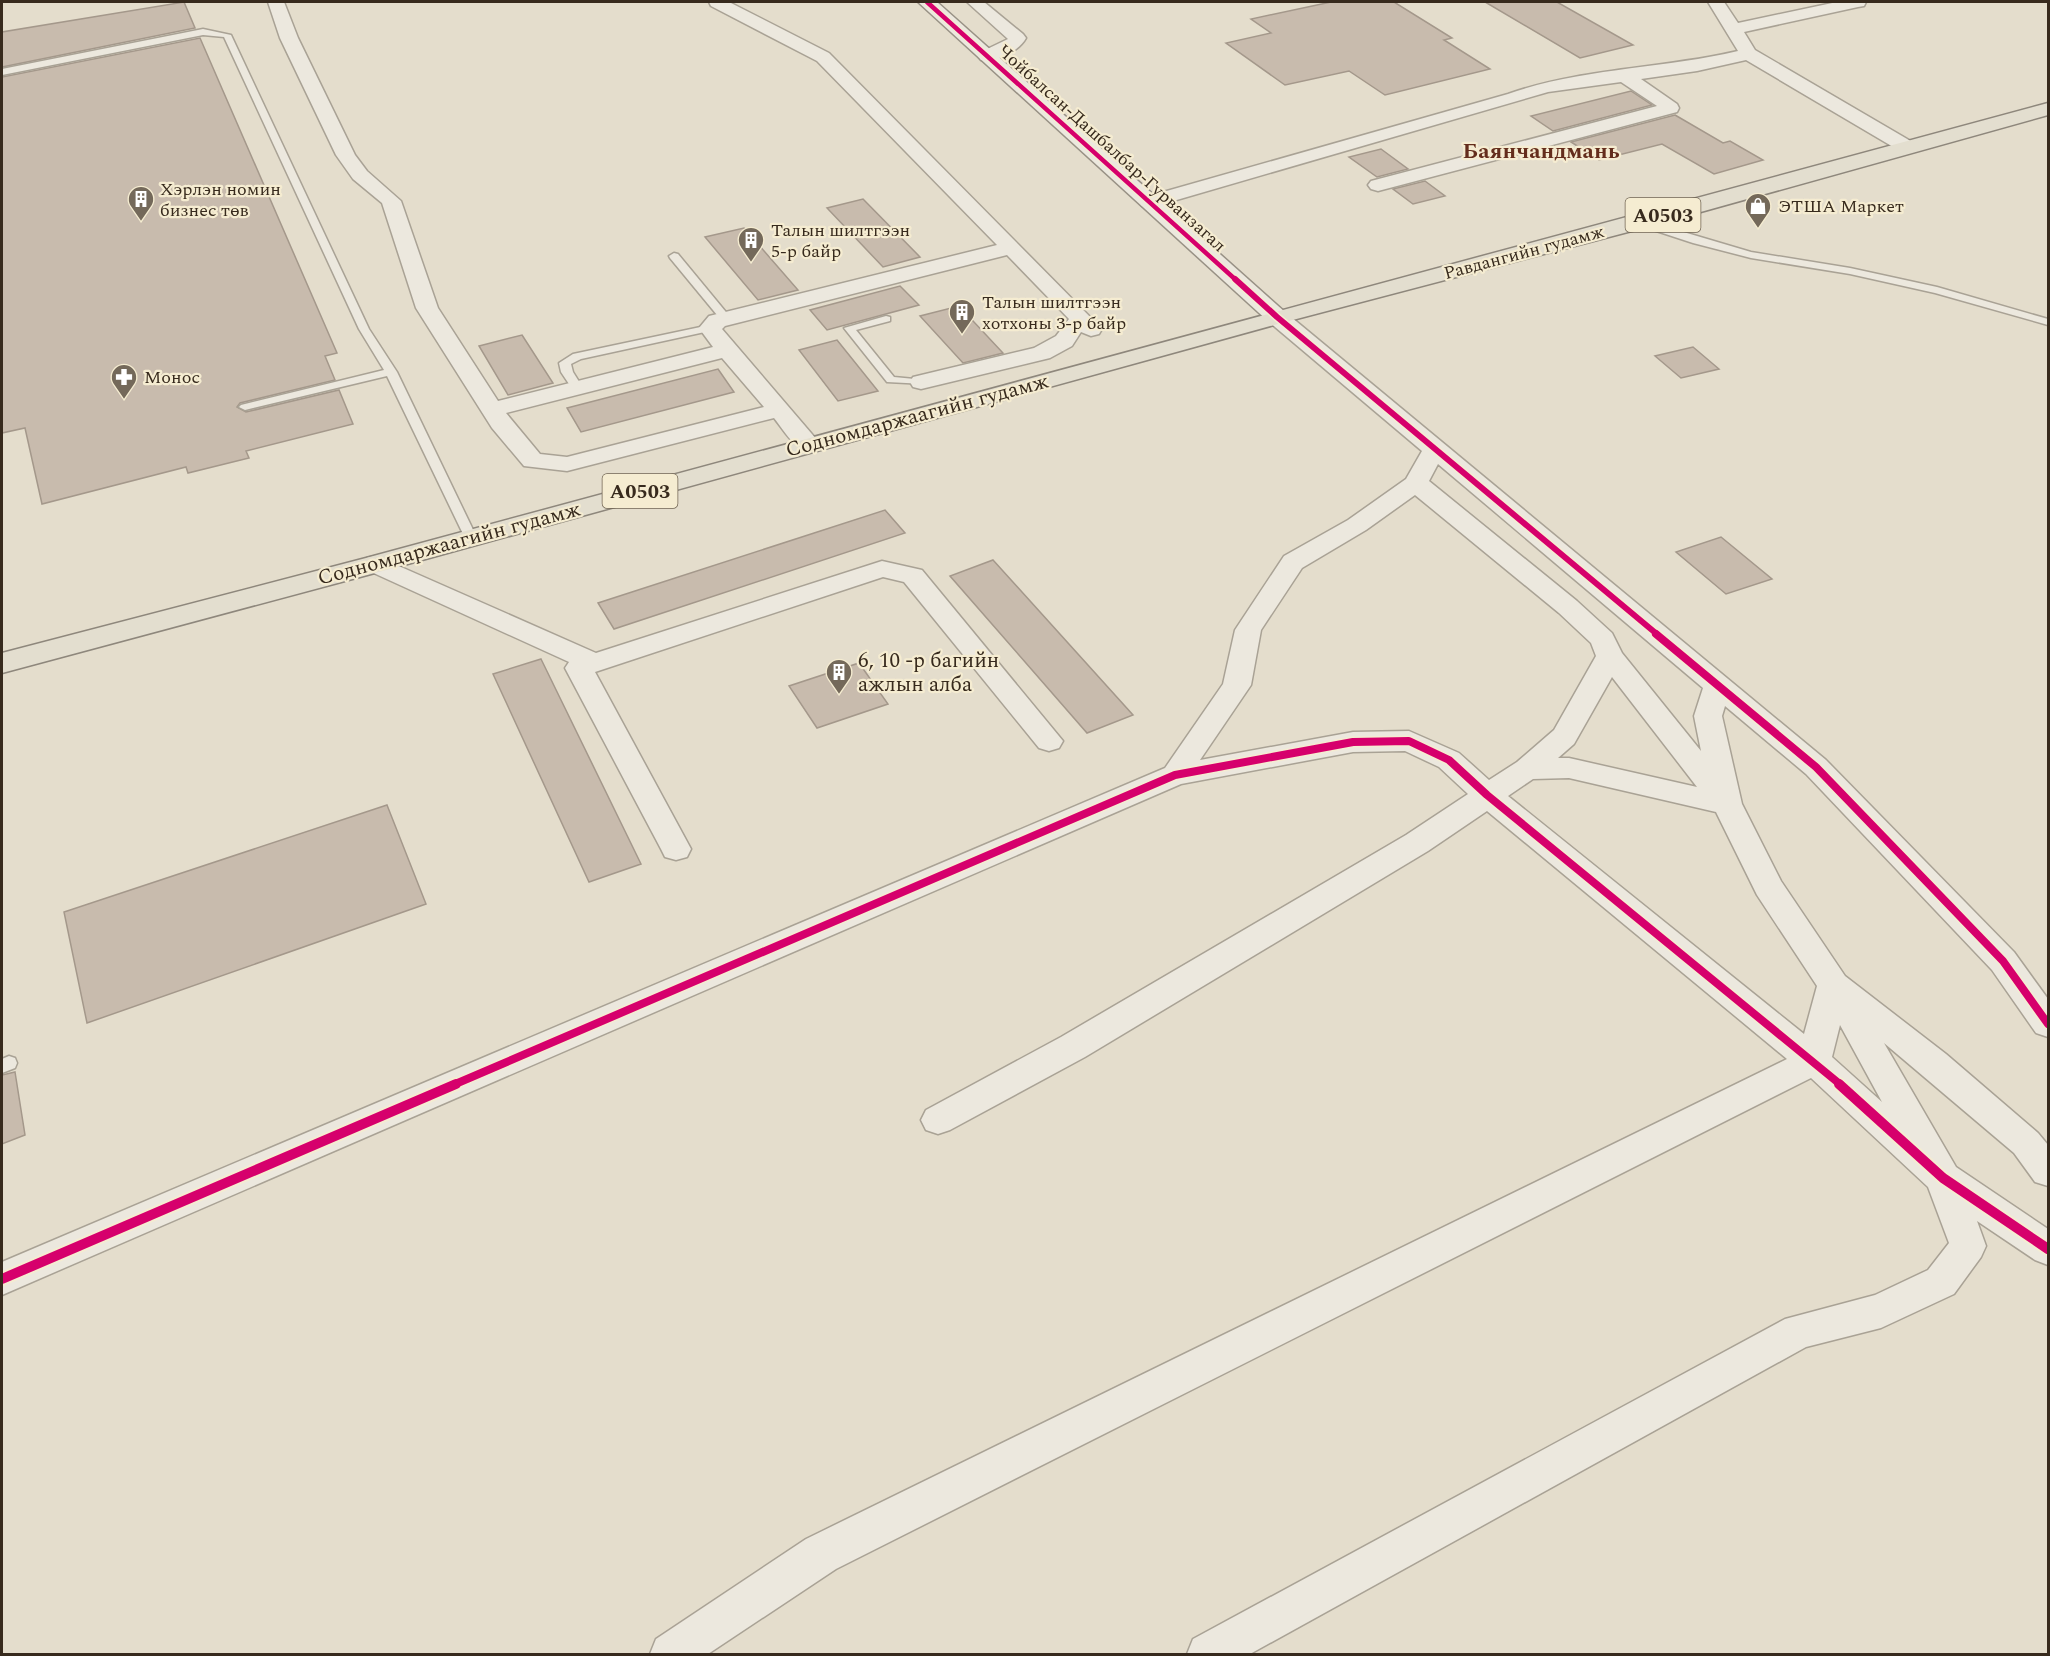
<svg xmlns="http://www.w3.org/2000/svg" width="2050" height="1656" viewBox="0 0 2050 1656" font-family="Spectral,serif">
	<rect width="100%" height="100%" fill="#e4ddcc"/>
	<g fill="#c8bbad" stroke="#a4988b" stroke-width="1.5">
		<path d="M 184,2 L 195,28 L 2,67 L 2,32 Z"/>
		<path d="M 1331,2 L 1394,2 L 1452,38 L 1444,40 L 1490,69 L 1385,95 L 1349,71 L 1285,85 L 1226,43 L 1271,33 L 1251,19 Z"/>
		<path d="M 1485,2 L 1557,2 L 1633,45 L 1580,58 Z"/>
		<path d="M 200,38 L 337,353 L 325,356 L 335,380 L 240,403 L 237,407 L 246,412 L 339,390 L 353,424 L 246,451 L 249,458 L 188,473 L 186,467 L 42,504 L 25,428 L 2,433 L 2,77 Z"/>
		<path d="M 1631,91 L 1652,105 L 1553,131 L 1531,116 Z"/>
		<path d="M 1675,115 L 1723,143 L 1730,141 L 1763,160 L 1714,174 L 1662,144 L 1599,160 L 1571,142 Z"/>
		<path d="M 1381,149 L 1408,169 L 1377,177 L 1349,157 Z"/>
		<path d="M 1425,181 L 1445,196 L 1413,204 L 1393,189 Z"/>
		<path d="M 863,199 L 920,257 L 883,267 L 827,208 Z"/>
		<path d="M 744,228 L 798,290 L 758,300 L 705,237 Z"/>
		<path d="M 900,286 L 919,305 L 827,330 L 810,310 Z"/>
		<path d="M 959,306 L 1003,353 L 963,363 L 920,316 Z"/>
		<path d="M 522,335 L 553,383 L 508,395 L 479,346 Z"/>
		<path d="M 837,340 L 878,391 L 838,401 L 799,350 Z"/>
		<path d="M 1693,347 L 1719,369 L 1681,378 L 1655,356 Z"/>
		<path d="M 718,369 L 734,392 L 581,432 L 567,408 Z"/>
		<path d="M 885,510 L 905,533 L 614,629 L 598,603 Z"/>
		<path d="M 1721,537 L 1772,579 L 1726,594 L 1676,552 Z"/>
		<path d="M 993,560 L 1133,715 L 1087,733 L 950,576 Z"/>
		<path d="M 541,659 L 641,864 L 589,882 L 493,674 Z"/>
		<path d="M 859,663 L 888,704 L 817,728 L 789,686 Z"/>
		<path d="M 387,805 L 426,904 L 87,1023 L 64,912 Z"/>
		<path d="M 15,1072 L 25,1135 L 2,1144 L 2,1075 Z"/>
	</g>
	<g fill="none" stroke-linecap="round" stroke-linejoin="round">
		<g stroke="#a9a295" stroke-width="3">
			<g id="lane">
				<path d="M 203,29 L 231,35 L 369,329 L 397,372 L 477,538 L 475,541 L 467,541 L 465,538 L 387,376 L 245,410 L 239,407 L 241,405 L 384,370 L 359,329 L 224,37 L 203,35 L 2,75 L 2,69 Z"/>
				<path d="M 1635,220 L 1643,220 L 1751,252 L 1850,268 L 1937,287 L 2048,319 L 2048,325 L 1935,293 L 1850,274 L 1751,258 L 1693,243 L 1635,224 Z"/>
				<path d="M 674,253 L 678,254 L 730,317 L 730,321 L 722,321 L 670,258 L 669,256 Z"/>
				<path d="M 886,316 L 890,317 L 890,321 L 856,330 L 894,377 L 925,380 L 925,384 L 887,382 L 844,328 Z"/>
				<path d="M 710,325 L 714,326 L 714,330 L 581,359 L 571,364 L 573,372 L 583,388 L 581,390 L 573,390 L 561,372 L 559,363 L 573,354 Z"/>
				<path d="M 9,1056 L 15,1058 L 17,1063 L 15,1068 L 2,1073 L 2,1059 Z"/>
			</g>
		</g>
		<g stroke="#a9a295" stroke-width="3">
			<g id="street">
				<path d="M 268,2 L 284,2 L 298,38 L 355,155 L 367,171 L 401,201 L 438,308 L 498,401 L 713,347 L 699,328 L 709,316 L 997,245 L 817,61 L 711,6 L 709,2 L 729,2 L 829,53 L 1102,329 L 1099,334 L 1091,336 L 1081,332 L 1072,346 L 1050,358 L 921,389 L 913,387 L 910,382 L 913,377 L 1034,348 L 1056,336 L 1069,319 L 1007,255 L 725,326 L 722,329 L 817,440 L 821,445 L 817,450 C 797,455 786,433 774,418 L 567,471 L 524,466 L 492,428 L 416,308 L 382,203 L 353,179 L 336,155 L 280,38 ZM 722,358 L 764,407 L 567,457 L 540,454 L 506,413 Z"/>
				<path d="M 967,2 L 984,2 L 1023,34 L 1026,38 C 1019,51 996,63 981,60 L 978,56 L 981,52 L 1008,39 Z"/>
				<path d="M 1708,2 L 1724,2 L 1738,23 L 1837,2 L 1866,2 L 1864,6 L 1858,7 L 1744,32 L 1755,50 L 1914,143 L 1917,147 L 1914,151 L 1900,151 L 1746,60 L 1697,71 L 1641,79 L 1677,104 L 1679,108 L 1677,112 L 1378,191 L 1371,189 L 1368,185 L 1371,181 L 1657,106 L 1621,82 L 1548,92 L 1156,206 L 1142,206 L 1139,202 L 1142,198 L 1508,94 C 1581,68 1662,69 1738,51 Z"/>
				<path d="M 1277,310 L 1285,312 L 1826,760 L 2014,952 L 2048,999 L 2048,1037 L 2036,1033 L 1992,970 L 1806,774 L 1725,706 L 1722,716 L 1742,804 L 1781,881 L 1845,976 L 1946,1054 L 2038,1133 L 2048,1145 L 2048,1186 L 2035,1182 L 2014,1153 L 1884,1043 L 1956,1167 L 2048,1229 L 2048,1265 L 2035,1260 L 1977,1221 L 1986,1246 L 1981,1257 L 1954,1294 L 1881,1328 L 1806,1347 L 1250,1654 L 1187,1654 L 1193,1639 L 1785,1319 L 1875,1295 L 1928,1270 L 1949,1243 L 1928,1187 L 1811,1078 L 836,1569 L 708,1654 L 650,1654 L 656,1639 L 806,1539 L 1787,1059 L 1487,811 L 1428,851 L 1085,1057 L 950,1130 L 938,1134 L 926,1130 L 921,1120 L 926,1110 L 1061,1037 L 1406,835 L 1468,794 L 1439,767 L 1405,751 L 1353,752 L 1181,784 L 2,1295 L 2,1262 L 1165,768 L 1223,684 L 1235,630 L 1284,556 L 1348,520 L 1406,479 L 1422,451 L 1269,322 L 1266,317 L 1269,312 ZM 1438,464 L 1703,688 L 1694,716 L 1701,751 L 1622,653 L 1612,633 L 1577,601 L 1429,481 ZM 1415,495 L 1559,613 L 1591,643 L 1596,656 L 1554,730 L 1517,762 L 1489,780 L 1459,753 L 1409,731 L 1353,732 L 1200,760 L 1251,685 L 1261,630 L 1302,568 L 1366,530 ZM 1612,677 L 1697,787 L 1569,758 L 1558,758 L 1574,744 ZM 1569,778 L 1716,812 L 1757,895 L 1817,986 L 1804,1034 L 1508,796 L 1533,779 ZM 1840,1025 L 1882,1102 L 1832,1057 Z"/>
				<path d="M 376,556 L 596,653 L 882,561 L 922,570 L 1063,741 L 1059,748 L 1049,751 L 1039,748 L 904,582 L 883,577 L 595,672 L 691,849 L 687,857 L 676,860 L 665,857 L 661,849 L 565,668 L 569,662 L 367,570 L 363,564 L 367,558 Z"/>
			</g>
		</g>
		<g stroke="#989185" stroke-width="3">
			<path id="secondary" d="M 918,2 L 937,2 L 1285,312 L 1289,317 L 1285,322 L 1277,324 L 1269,322 Z"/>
		</g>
		<g stroke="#8e877c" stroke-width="3">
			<path id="primary" d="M 2048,103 L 2048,115 L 1647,227 L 1285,322 L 386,570 L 2,673 L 2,653 L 366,558 Z"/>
		</g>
		<use href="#lane" fill="#ece8de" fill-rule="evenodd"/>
		<use href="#street" fill="#ece8de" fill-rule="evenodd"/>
		<use href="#secondary" fill="#ece8de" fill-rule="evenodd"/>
		<use href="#primary" fill="#e3decf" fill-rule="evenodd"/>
		<g stroke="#f5ecd1" stroke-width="7">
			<path id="cycleway-far3" d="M 927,2 L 1236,280"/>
		</g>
		<g stroke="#f5ecd1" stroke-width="9">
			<path id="cycleway-far2" d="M 1235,279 L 1277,317 L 1658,635"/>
		</g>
		<g stroke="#f5ecd1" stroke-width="11">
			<g id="cycleway-far1">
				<path d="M 1656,634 L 1816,767 L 2003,961 L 2048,1024"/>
				<path d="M 453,1085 L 1175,775 L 1353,742 L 1409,741 L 1449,760 L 1487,795 L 1841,1085"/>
			</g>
		</g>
		<g stroke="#f5ecd1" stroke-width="14">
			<g id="cycleway">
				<path d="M 1839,1084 L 1943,1178 L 2048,1249"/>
				<path d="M 2,1279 L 456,1084"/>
			</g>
		</g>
		<use href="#cycleway-far3" stroke="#d6006c" stroke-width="4.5"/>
		<use href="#cycleway-far2" stroke="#d6006c" stroke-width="6"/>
		<use href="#cycleway-far1" stroke="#d6006c" stroke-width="8"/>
		<use href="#cycleway" stroke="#d6006c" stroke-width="10"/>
	</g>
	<defs>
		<g id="building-pin" transform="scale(1.35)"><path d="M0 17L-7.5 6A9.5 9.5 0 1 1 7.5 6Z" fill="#74695a" stroke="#f5ecd1"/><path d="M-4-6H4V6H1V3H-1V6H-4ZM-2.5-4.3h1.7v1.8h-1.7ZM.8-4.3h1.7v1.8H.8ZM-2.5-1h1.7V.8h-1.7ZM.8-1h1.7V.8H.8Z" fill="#fff"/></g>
		<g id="shop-pin" transform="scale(1.35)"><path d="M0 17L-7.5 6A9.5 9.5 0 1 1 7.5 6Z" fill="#74695a" stroke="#f5ecd1"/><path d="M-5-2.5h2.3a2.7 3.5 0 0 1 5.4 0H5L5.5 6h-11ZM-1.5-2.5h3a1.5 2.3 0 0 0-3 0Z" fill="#fff"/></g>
		<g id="pharmacy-pin" transform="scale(1.35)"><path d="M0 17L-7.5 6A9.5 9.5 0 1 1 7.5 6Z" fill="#74695a" stroke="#f5ecd1"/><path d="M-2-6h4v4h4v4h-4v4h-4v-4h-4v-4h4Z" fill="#fff"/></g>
	</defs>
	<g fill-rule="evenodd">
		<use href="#building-pin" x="141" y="199"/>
		<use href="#shop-pin" x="1758" y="206"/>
		<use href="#building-pin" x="751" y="240"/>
		<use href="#building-pin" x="962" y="312"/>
		<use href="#pharmacy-pin" x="124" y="377"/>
		<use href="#building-pin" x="839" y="672"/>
	</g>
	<g text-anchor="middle" stroke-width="4.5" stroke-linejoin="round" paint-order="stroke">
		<g font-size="18" fill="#372a1d" stroke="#f5ecd1">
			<text transform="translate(1112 148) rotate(42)" y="6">Чойбалсан-Дашбалбар-Гурванзагал</text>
			<text transform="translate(1524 252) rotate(-15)" y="6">Равдангийн гудамж</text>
		</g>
		<g font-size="18" fill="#372a1d" stroke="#f5ecd1" text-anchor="start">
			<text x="160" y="195">Хэрлэн номин<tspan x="160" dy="21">бизнес төв</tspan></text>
			<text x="1778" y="212">ЭТША Маркет</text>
			<text x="771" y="236">Талын шилтгээн<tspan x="771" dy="21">5-р байр</tspan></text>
			<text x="982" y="308">Талын шилтгээн<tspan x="982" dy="21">хотхоны 3-р байр</tspan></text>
			<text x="144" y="383">Монос</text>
		</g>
		<g fill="#f5ecd1" stroke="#706453" stroke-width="1.5">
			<rect x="1625.5" y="198" width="75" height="34" rx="4.5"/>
			<rect x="602.5" y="474" width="75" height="34" rx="4.5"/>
		</g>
		<g font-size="20" font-weight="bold" fill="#372a1d">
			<text x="1663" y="222">A0503</text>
			<text x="640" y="498">A0503</text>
		</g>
		<g font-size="21" fill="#372a1d" stroke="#f5ecd1">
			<text transform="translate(917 415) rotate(-15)" y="7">Содномдаржаагийн гудамж</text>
			<text transform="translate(449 543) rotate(-15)" y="7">Содномдаржаагийн гудамж</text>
		</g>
		<g font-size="21" fill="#372a1d" stroke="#f5ecd1" text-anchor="start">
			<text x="858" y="667">6, 10 -р багийн<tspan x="858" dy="24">ажлын алба</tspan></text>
		</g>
		<g font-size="22" font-weight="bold" fill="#642d1c" stroke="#f5ecd1">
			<text x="1541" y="158">Баянчандмань</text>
		</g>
	</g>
	<rect width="2050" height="1656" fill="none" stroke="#372a1d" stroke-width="6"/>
</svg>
